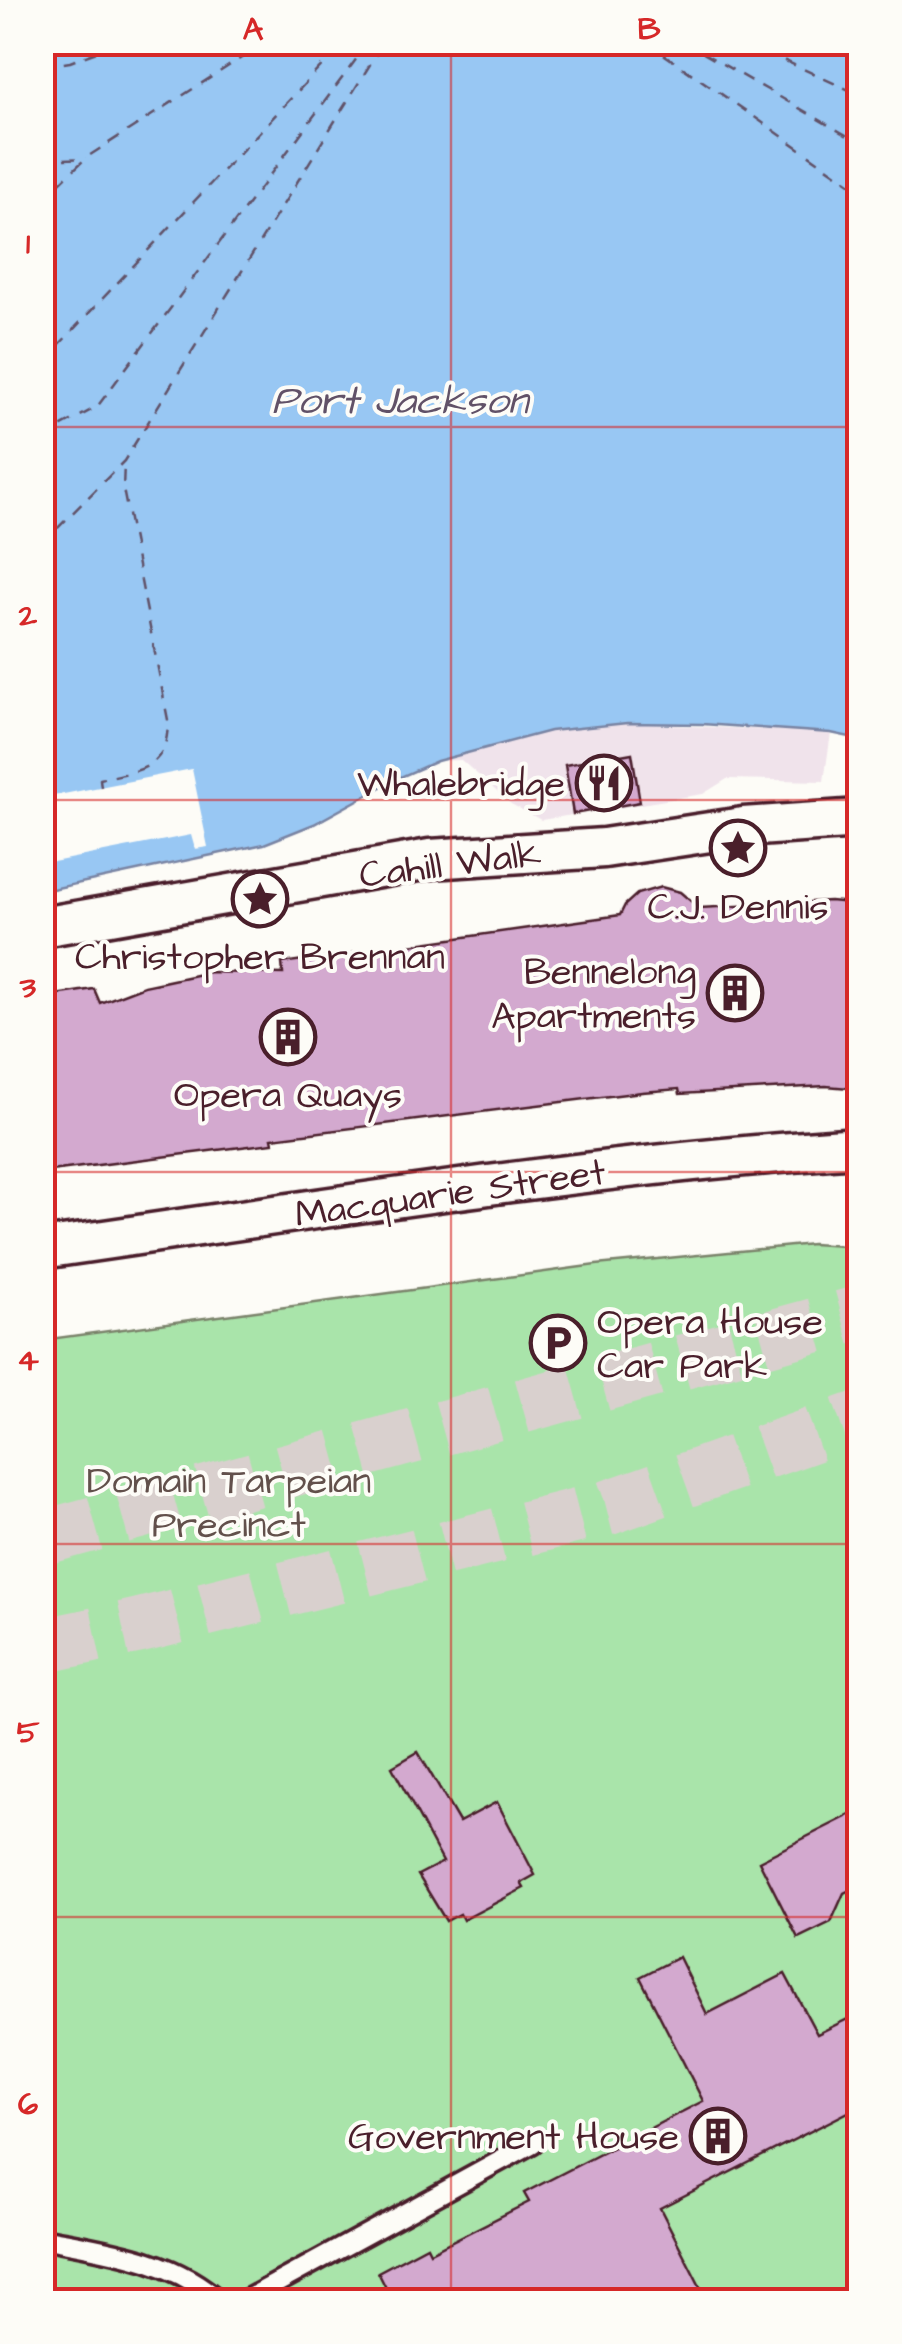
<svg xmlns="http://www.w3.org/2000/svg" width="902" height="2344" viewBox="0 0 902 2344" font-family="'Architects Daughter',sans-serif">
	<rect width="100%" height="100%" fill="#fdfcf7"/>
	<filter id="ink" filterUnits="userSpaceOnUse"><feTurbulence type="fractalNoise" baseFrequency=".01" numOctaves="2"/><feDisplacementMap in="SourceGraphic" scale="20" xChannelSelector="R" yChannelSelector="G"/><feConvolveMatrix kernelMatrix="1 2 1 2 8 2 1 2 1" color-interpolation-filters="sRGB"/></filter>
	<g filter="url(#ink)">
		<path fill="#f0e3eb" d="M 627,723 L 831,733 L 824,781 L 727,779 L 703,794 L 541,820 L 511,804 L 461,760 L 437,761 L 550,731 Z"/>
		<path fill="#a9e4aa" stroke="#7a826a" stroke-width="2.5" d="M 812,1244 L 859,1247 L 859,2301 L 43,2301 L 42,1340 L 596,1265 Z"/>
		<path fill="#98c7f3" stroke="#7984a3" stroke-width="2.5" d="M 43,43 L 859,43 L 859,739 L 831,733 L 702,724 L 627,723 L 550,731 L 437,761 L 398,778 L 314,824 L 264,844 L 43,891 Z"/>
		<path fill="#fdfcf7" d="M 192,769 L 208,847 L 195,849 L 191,835 L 43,864 L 43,798 Z"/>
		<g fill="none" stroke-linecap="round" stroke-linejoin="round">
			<g stroke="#615167" stroke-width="2.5" stroke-dasharray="12 10" stroke-linecap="butt">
				<path d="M 646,42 L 860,190"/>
				<path d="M 684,42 L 860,143"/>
				<path d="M 744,42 L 860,95"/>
				<path d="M 834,42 L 860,51"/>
				<path d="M 42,66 L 70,62 L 123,42"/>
				<path d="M 42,160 L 86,158"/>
				<path d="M 42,200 L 87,157 L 266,42"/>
				<path d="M 42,363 L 344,42"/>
				<path d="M 42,437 L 97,407 L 369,42"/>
				<path d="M 42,544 L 124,461 L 384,42"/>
				<path d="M 101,787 L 100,779 C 141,770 168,770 168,720 L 123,489 L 124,463"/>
			</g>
		</g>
		<g fill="#d3a9cf" stroke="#4a1f2b" stroke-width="2.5">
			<path d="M 632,753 L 640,802 L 573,814 L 565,765 Z"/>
			<path d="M 661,887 L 680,892 L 699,908 L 830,901 L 860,904 L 860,1089 L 826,1086 L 680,1094 L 679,1089 L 642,1092 L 272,1138 L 273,1143 L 42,1172 L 42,997 L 94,989 L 100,1003 L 144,986 L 210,972 L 283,974 L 282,963 L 620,915 L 625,905 L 637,894 Z"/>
			<path d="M 418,1752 L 459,1822 L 497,1802 L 535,1875 L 521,1883 L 524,1888 L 463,1920 L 460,1914 L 446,1921 L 418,1875 L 443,1862 L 392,1767 Z"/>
			<path d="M 860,1810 L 860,1885 L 844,1893 L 831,1922 L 798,1938 L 759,1861 Z"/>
			<path d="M 679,1957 L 707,2014 L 785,1974 L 817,2034 L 860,2013 L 860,2106 L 660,2208 L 708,2302 L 393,2302 L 378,2272 L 427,2246 L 430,2252 L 529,2202 L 524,2193 L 703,2101 L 640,1977 Z"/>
		</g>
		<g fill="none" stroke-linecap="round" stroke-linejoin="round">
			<g stroke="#d9d0ce" stroke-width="55" stroke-dasharray="55 28" stroke-linecap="butt">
				<path d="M 42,1538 L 860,1313"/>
				<path d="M 42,1646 L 138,1626 L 607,1508 L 860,1418"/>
			</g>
			<g stroke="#4a1f2b" stroke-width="25">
				<g id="lane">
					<path d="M 42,2238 C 102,2250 174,2258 220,2302"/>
					<path d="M 242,2302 L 533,2143"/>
				</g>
			</g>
			<g stroke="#4a1f2b" stroke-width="45">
				<g id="street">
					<path d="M 42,927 L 430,859 L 604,848 L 743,827 L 860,819"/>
					<path d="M 42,1249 C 314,1210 586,1165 860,1147"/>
				</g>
			</g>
			<use href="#lane" stroke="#fdfcf7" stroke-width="18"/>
			<use href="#street" stroke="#fdfcf7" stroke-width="38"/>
		</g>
	</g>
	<path fill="none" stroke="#d62828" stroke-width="2.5" stroke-opacity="0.55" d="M 451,42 L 451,2302M 42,427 L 860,427M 42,800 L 860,800M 42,1172 L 860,1172M 42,1544 L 860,1544M 42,1917 L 860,1917"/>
	<defs>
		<g id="restaurant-ring" transform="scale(2.875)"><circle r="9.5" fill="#fdfcf7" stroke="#4a1f2b" stroke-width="1.5"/><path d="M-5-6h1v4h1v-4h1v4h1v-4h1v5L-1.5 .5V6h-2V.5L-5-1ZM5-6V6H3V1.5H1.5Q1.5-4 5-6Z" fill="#4a1f2b"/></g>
		<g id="sight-ring" transform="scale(2.875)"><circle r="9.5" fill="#fdfcf7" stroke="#4a1f2b" stroke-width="1.5"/><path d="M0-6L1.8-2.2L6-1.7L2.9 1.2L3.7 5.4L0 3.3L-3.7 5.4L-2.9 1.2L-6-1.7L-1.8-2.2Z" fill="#4a1f2b"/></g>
		<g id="building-ring" transform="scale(2.875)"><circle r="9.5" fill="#fdfcf7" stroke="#4a1f2b" stroke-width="1.5"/><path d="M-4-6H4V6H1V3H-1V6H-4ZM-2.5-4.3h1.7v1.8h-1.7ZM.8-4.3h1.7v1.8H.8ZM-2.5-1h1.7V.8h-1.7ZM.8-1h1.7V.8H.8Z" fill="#4a1f2b"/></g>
		<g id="parking-ring" transform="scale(2.875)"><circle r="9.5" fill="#fdfcf7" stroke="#4a1f2b" stroke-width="1.5"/><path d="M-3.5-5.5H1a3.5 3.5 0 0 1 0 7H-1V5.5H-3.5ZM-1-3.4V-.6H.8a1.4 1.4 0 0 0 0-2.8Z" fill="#4a1f2b"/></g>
	</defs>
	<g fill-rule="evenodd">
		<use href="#restaurant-ring" x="604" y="783"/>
		<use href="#sight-ring" x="738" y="848"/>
		<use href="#sight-ring" x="260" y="899"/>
		<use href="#building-ring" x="735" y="993"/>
		<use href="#building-ring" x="288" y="1037"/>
		<use href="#parking-ring" x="558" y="1343"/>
		<use href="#building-ring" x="718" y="2136"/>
	</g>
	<g text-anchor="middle" stroke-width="8" stroke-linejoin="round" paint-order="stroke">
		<g font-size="38" fill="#4a1f2b" stroke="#fdfcf7" text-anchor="end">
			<text x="565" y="796">Whalebridge</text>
			<text x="738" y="919" text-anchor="middle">C.J. Dennis</text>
			<text x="260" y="969" text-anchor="middle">Christopher Brennan</text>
			<text x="696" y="984">Bennelong<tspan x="696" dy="44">Apartments</tspan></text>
			<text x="288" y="1107" text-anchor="middle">Opera Quays</text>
			<text x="597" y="1334" text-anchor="start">Opera House<tspan x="597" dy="44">Car Park</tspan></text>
			<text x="679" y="2149">Government House</text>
		</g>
		<g font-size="38" fill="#4a1f2b" stroke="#fdfcf7">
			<text transform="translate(450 863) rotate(-7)" y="13">Cahill Walk</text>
			<text transform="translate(450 1192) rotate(-8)" y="13">Macquarie Street</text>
		</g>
		<g font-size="38" fill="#62504b" stroke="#fdfcf7">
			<text x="229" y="1493">Domain Tarpeian<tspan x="229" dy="44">Precinct</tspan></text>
		</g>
		<g font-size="40" font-style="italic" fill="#615167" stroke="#fdfcf7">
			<text x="400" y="413">Port Jackson</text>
		</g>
	</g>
	<rect width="902" height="2344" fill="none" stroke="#fdfcf7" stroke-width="110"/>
	<rect x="55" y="55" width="792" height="2234" fill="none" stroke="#d62828" stroke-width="4"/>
	<g font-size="32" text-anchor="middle" font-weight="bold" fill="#d62828">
		<text x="253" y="39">A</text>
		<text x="649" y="39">B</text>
		<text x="28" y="253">1</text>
		<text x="28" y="625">2</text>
		<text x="28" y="997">3</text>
		<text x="28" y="1370">4</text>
		<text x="28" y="1742">5</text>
		<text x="28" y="2114">6</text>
	</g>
</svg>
